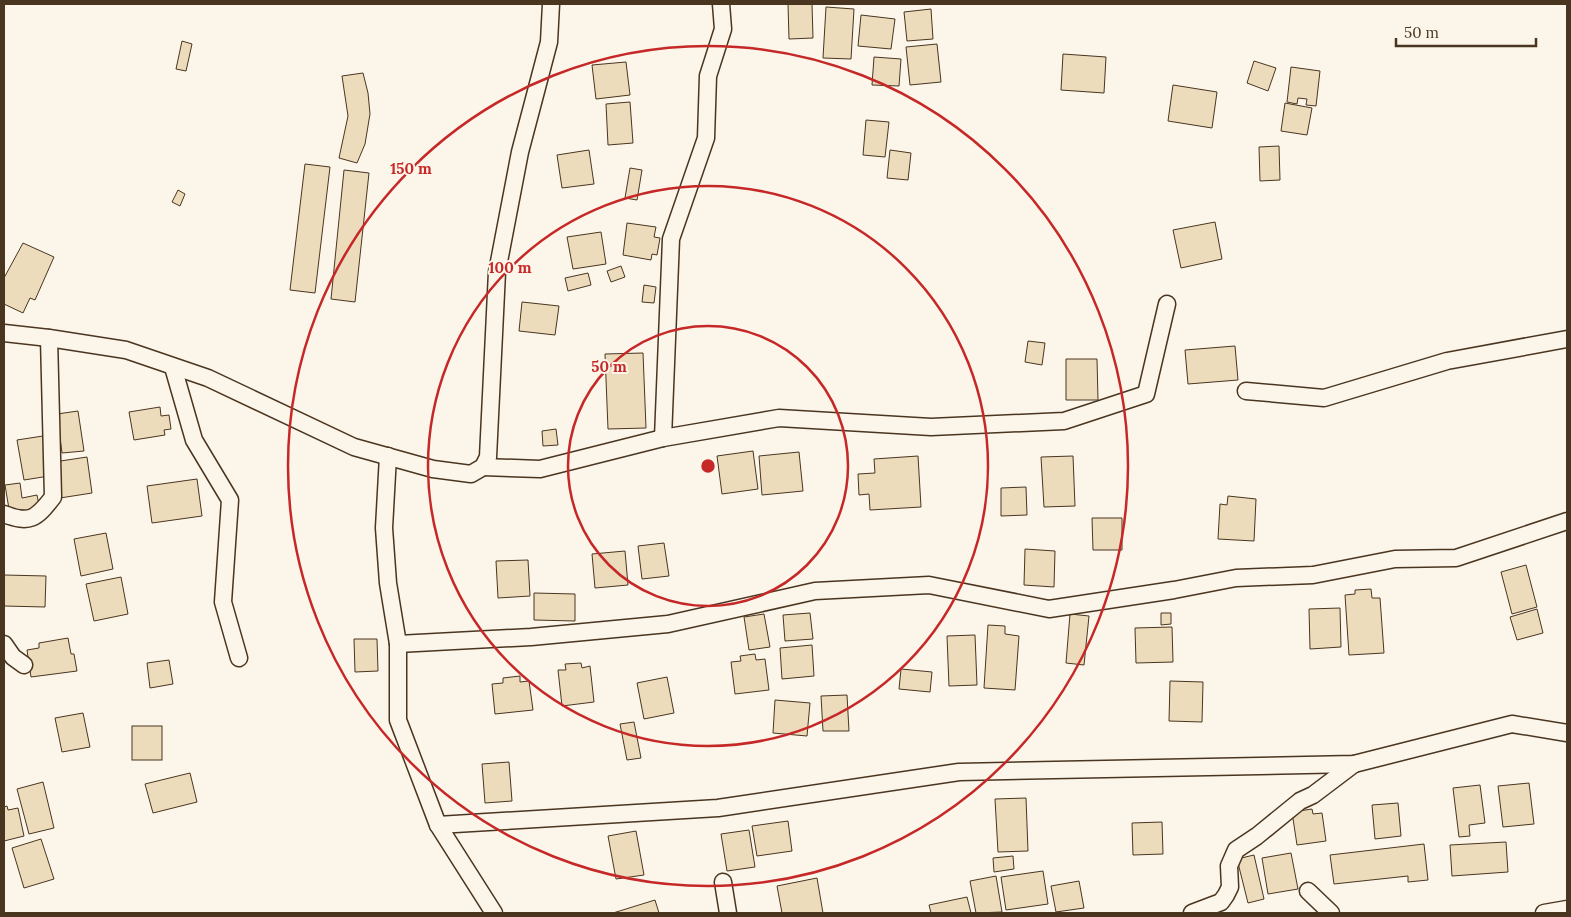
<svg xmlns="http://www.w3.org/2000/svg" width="1571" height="917" viewBox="0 0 1571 917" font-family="Lora,serif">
	<rect width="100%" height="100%" fill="#fbf6e9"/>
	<g fill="#ecdcbc" stroke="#4a3520">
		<path d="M 788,4 L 812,4 L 813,38 L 789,39 Z"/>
		<path d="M 826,7 L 854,9 L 851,59 L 823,58 Z"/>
		<path d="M 931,9 L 933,39 L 907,41 L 904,12 Z"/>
		<path d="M 861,15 L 895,19 L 891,49 L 858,46 Z"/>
		<path d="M 182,41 L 192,44 L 186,71 L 176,69 Z"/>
		<path d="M 937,44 L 941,82 L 910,85 L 906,47 Z"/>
		<path d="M 1063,54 L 1106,57 L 1104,93 L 1061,90 Z"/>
		<path d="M 874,57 L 901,59 L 899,86 L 872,85 Z"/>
		<path d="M 1254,61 L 1276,68 L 1268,91 L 1247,83 Z"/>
		<path d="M 626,62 L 630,95 L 596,99 L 592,65 Z"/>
		<path d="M 1291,67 L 1320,71 L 1316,106 L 1306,105 L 1307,99 L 1298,98 L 1297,104 L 1287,102 Z"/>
		<path d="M 363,73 L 368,93 L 370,114 L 365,144 L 357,163 L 339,158 L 348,116 L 342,76 Z"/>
		<path d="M 1173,85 L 1217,92 L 1212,128 L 1168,121 Z"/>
		<path d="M 630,102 L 633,143 L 608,145 L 606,104 Z"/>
		<path d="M 1285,103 L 1312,108 L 1307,135 L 1281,131 Z"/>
		<path d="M 866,120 L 889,122 L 885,157 L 863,155 Z"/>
		<path d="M 1279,146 L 1280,180 L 1260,181 L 1259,147 Z"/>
		<path d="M 589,150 L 594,184 L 562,188 L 557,155 Z"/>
		<path d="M 890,150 L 911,153 L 908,180 L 887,178 Z"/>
		<path d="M 305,164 L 330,167 L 315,293 L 290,290 Z"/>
		<path d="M 630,168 L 642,170 L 637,200 L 625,198 Z"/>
		<path d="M 344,170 L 369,173 L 355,302 L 331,299 Z"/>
		<path d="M 178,190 L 185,194 L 180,206 L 172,202 Z"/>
		<path d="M 1215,222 L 1222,259 L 1181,268 L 1173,230 Z"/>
		<path d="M 627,223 L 656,227 L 654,237 L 660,238 L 657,255 L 652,254 L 651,260 L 623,255 Z"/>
		<path d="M 601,232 L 606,264 L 573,269 L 567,237 Z"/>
		<path d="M 23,243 L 54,257 L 35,300 L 30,298 L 23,313 L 4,304 L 4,278 Z"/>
		<path d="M 621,266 L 625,277 L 611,282 L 607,271 Z"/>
		<path d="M 588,273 L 591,285 L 568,291 L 565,278 Z"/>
		<path d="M 644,285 L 656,287 L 654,303 L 642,302 Z"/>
		<path d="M 522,302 L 559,306 L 555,335 L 519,331 Z"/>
		<path d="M 1028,341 L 1045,343 L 1042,365 L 1025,362 Z"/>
		<path d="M 1235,346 L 1238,380 L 1188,384 L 1185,350 Z"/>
		<path d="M 643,353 L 646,428 L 608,429 L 605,354 Z"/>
		<path d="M 1066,359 L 1097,359 L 1098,400 L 1066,400 Z"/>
		<path d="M 160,407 L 161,416 L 169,415 L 171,429 L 164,430 L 165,435 L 134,440 L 129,412 Z"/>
		<path d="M 78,411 L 84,451 L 62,453 L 57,414 Z"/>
		<path d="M 556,429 L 558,445 L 543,446 L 542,431 Z"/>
		<path d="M 43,436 L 49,476 L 24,480 L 17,440 Z"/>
		<path d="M 753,451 L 758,489 L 722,494 L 717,456 Z"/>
		<path d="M 799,452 L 803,491 L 762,495 L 759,456 Z"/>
		<path d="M 918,456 L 921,507 L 870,510 L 869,494 L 859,495 L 858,474 L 875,473 L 874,459 Z"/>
		<path d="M 1073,456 L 1075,506 L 1044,507 L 1041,457 Z"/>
		<path d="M 87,457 L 92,493 L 60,498 L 54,462 Z"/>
		<path d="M 197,479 L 202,516 L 152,523 L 147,486 Z"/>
		<path d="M 20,483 L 22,498 L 37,495 L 40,510 L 10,515 L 5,485 Z"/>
		<path d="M 1026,487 L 1027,515 L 1001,516 L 1001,488 Z"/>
		<path d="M 1228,496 L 1256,499 L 1254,541 L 1218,539 L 1220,504 L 1227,505 Z"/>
		<path d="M 1092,518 L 1122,518 L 1122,550 L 1093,550 Z"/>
		<path d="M 106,533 L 113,569 L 81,576 L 74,539 Z"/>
		<path d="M 664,543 L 669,576 L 642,579 L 638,546 Z"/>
		<path d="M 1025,549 L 1055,551 L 1054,587 L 1024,585 Z"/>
		<path d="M 625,551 L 628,585 L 595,588 L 592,554 Z"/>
		<path d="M 528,560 L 530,596 L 498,598 L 496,561 Z"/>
		<path d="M 1526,565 L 1537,607 L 1512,614 L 1501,572 Z"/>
		<path d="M 4,575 L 46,576 L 45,607 L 4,606 Z"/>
		<path d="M 121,577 L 128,614 L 94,621 L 86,584 Z"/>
		<path d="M 1371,589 L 1372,598 L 1380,598 L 1384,653 L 1349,655 L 1345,595 L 1355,594 L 1355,590 Z"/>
		<path d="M 534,593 L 575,594 L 575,621 L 534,620 Z"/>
		<path d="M 1340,608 L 1341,647 L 1310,649 L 1309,609 Z"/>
		<path d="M 1537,609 L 1543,633 L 1517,640 L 1510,617 Z"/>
		<path d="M 810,613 L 813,639 L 785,641 L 783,615 Z"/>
		<path d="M 1161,613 L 1171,613 L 1171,624 L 1161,625 Z"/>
		<path d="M 764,614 L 770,647 L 749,650 L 744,617 Z"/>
		<path d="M 1070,614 L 1089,616 L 1084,665 L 1066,663 Z"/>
		<path d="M 988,625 L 1005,626 L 1005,634 L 1019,636 L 1015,690 L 984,688 Z"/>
		<path d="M 1172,627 L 1173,662 L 1136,663 L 1135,628 Z"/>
		<path d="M 975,635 L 977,685 L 949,686 L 947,636 Z"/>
		<path d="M 68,638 L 71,654 L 74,654 L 77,671 L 31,677 L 27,650 L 39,648 L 39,643 Z"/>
		<path d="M 354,639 L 377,639 L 378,671 L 355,672 Z"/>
		<path d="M 812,645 L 814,676 L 782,679 L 780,648 Z"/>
		<path d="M 755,654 L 756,660 L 765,659 L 769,690 L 735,694 L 731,662 L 741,661 L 740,656 Z"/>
		<path d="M 169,660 L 173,684 L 150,688 L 147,663 Z"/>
		<path d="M 581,663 L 582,668 L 590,666 L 594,702 L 562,706 L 558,670 L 566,670 L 565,664 Z"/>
		<path d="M 901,669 L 932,672 L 930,692 L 899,689 Z"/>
		<path d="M 520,676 L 520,682 L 529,681 L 533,710 L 495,714 L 492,684 L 503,683 L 503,678 Z"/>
		<path d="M 667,677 L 674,713 L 644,719 L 637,683 Z"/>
		<path d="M 1170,681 L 1203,682 L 1202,722 L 1169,721 Z"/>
		<path d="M 847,695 L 849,731 L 823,731 L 821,696 Z"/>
		<path d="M 775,700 L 810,703 L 807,736 L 773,733 Z"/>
		<path d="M 83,713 L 90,747 L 62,752 L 55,718 Z"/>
		<path d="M 634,722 L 641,758 L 627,760 L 620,724 Z"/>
		<rect x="132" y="726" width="30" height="34"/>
		<path d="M 509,762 L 512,801 L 485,803 L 482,764 Z"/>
		<path d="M 190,773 L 197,802 L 153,813 L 145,784 Z"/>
		<path d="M 43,782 L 54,828 L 29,834 L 17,789 Z"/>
		<path d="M 1529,783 L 1534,824 L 1503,827 L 1498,786 Z"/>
		<path d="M 1480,785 L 1485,823 L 1469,825 L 1470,836 L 1459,837 L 1453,788 Z"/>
		<path d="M 1026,798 L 1028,851 L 998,852 L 995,799 Z"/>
		<path d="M 1398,803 L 1401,836 L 1375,839 L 1372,805 Z"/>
		<path d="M 7,806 L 8,810 L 18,808 L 24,836 L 4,841 L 4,807 Z"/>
		<path d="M 1312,809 L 1313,814 L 1322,813 L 1326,841 L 1297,845 L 1292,812 Z"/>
		<path d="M 788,821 L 792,851 L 757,856 L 752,826 Z"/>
		<path d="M 1162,822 L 1163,854 L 1133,855 L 1132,823 Z"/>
		<path d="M 749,830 L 755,867 L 727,871 L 721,834 Z"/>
		<path d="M 636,831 L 644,875 L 616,879 L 608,836 Z"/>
		<path d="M 41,839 L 54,879 L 24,888 L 12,848 Z"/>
		<path d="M 1506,842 L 1508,872 L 1452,876 L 1450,845 Z"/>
		<path d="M 1424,844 L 1428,880 L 1408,882 L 1408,876 L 1334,884 L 1330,855 Z"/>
		<path d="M 1291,853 L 1298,889 L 1268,894 L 1262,858 Z"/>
		<path d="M 1254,855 L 1264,899 L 1248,903 L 1237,859 Z"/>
		<path d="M 1013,856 L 1014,869 L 994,872 L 993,858 Z"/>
		<path d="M 1043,871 L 1048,904 L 1006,910 L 1001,877 Z"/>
		<path d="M 996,876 L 1002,912 L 976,913 L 970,881 Z"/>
		<path d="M 817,878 L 823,913 L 782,913 L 777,886 Z"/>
		<path d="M 1079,881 L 1084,908 L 1056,912 L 1051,886 Z"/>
		<path d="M 967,897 L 971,913 L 931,913 L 929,905 Z"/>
		<path d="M 655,900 L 659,913 L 613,913 Z"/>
	</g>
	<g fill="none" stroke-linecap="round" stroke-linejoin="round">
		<g stroke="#4a3520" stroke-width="19">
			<g id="minor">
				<path d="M 4,333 L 49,338 L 126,350 L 208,378 L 354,447 L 433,469 L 471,474 L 483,467 L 488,457 L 497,272 L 520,152 L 549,42 L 551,4"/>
				<path d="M 173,367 L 194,440 L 230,500 L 223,602 L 239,658"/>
				<path d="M 1246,391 L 1324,398 L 1447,361 L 1567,339"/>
				<path d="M 663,438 L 671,239 L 706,138 L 708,76 L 723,29 L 721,4"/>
				<path d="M 388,456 L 384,528 L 388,583 L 398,644 L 398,720 L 438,825 L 494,913"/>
				<path d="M 483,467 L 540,469 L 663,438 L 779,418 L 931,427 L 1064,421 L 1146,394 L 1167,304"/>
				<path d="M 4,514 C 30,524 36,519 53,497 L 49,338"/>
				<path d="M 4,644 L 13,657 L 24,665"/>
				<path d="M 398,644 L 531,637 L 668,624 L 815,591 L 929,585 L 1049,609 L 1174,590 L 1236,578 L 1313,575 L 1395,559 L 1456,558 L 1567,521"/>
				<path d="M 438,825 L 718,808 L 959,772 L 1354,764 L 1512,724 L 1567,733"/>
				<path d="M 723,882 L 728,913"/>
				<path d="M 1308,891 L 1331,913"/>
				<path d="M 1192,913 L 1221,902 L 1226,895 L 1230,887 L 1229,866 L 1236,850 L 1257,836 L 1300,801 L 1313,795 L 1354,764"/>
				<path d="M 1544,913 L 1567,909"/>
			</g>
		</g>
		<use href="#minor" stroke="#fbf6e9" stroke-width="16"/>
	</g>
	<g fill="none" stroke="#c62828" stroke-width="2.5">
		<circle cx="708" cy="466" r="140"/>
		<circle cx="708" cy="466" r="280"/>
		<circle cx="708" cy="466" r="420"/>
	</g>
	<circle cx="708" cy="466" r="8" fill="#c62828" stroke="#fbf6e9" stroke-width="2.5"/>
	<g font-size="15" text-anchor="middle" font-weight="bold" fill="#c62828" stroke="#fbf6e9" stroke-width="4" stroke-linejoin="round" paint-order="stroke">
		<text x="411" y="174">150 m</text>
		<text x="510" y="273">100 m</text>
		<text x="609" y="372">50 m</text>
	</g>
	<rect width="1571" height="917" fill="none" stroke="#4a3520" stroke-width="10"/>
	<path d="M1396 38v8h140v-8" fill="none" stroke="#4a3520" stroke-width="2.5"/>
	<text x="1404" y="38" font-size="15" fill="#4a3520" stroke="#fbf6e9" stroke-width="4" paint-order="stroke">50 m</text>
</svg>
